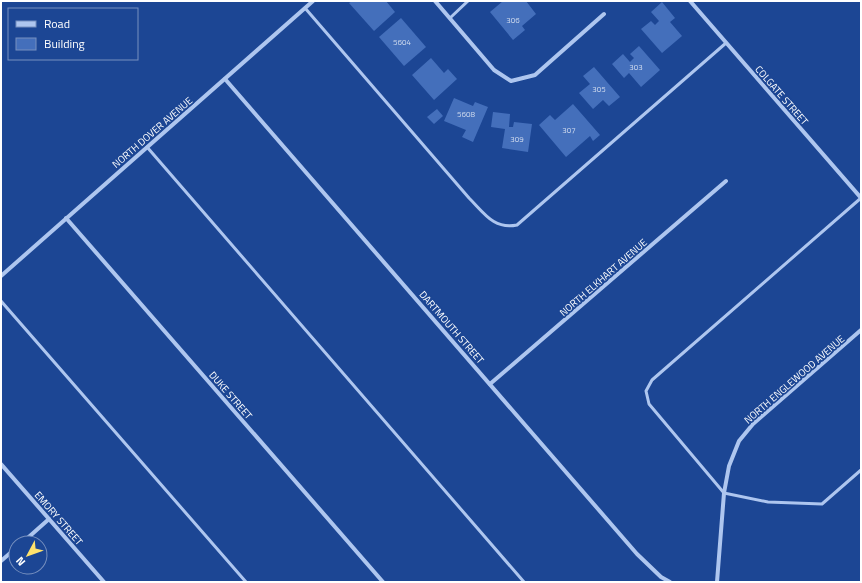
<svg xmlns="http://www.w3.org/2000/svg" width="862" height="583" viewBox="0 0 862 583" font-family="'Titillium Web',sans-serif">
	<rect width="100%" height="100%" fill="#1c4694"/>
	<g fill="#446fbb">
		<path d="M 352,1 L 386,1 L 395,12 L 374,31 L 349,3 Z"/>
		<path d="M 503,1 L 526,1 L 536,14 L 522,26 L 525,30 L 513,40 L 490,12 Z"/>
		<path d="M 662,2 L 675,18 L 670,22 L 682,36 L 662,53 L 641,29 L 651,21 L 655,25 L 659,21 L 651,12 Z"/>
		<path d="M 401,18 L 426,47 L 404,66 L 379,37 Z"/>
		<path d="M 639,46 L 660,70 L 641,87 L 629,73 L 624,78 L 612,64 L 623,54 L 630,62 L 634,58 L 630,54 Z"/>
		<path d="M 431,58 L 444,73 L 448,69 L 457,79 L 434,100 L 412,75 Z"/>
		<path d="M 594,67 L 620,97 L 609,106 L 603,100 L 593,109 L 579,93 L 590,84 L 583,76 Z"/>
		<path d="M 454,98 L 473,106 L 475,102 L 488,107 L 473,142 L 462,137 L 466,130 L 444,121 Z"/>
		<path d="M 573,104 L 600,135 L 593,141 L 590,136 L 566,157 L 539,125 L 550,115 L 555,120 Z"/>
		<path d="M 437,109 L 443,116 L 434,124 L 427,117 Z"/>
		<path d="M 493,112 L 510,114 L 509,127 L 513,127 L 514,122 L 532,124 L 528,152 L 502,148 L 505,129 L 491,127 Z"/>
	</g>
	<g fill="none" stroke-linecap="round" stroke-linejoin="round">
		<g stroke="#aec6ef" stroke-width="3">
			<path d="M 305,8 L 469,198 C 484,213 494,230 517,225 L 726,43"/>
			<path d="M 450,18 L 468,1"/>
			<path d="M 147,147 L 524,582"/>
			<path d="M 861,198 L 652,380 L 646,391 L 649,404 L 724,493 L 768,502 L 822,504 L 861,470"/>
			<path d="M 1,301 L 246,582"/>
		</g>
		<g stroke="#aec6ef" stroke-width="4">
			<path d="M 435,1 L 494,70 L 511,81 L 535,75 L 604,14"/>
			<path d="M 690,1 L 861,198"/>
			<path d="M 225,79 L 637,554 L 661,577 L 670,582"/>
			<path d="M 66,218 L 383,582"/>
			<path d="M 1,276 L 313,1"/>
			<path d="M 490,384 L 726,181"/>
			<path d="M 1,464 L 104,582"/>
			<path d="M 22,543 L 49,519"/>
			<path d="M 1,561 L 16,548"/>
			<path d="M 717,582 L 724,493 L 729,466 L 739,441 L 753,424 L 861,330"/>
		</g>
	</g>
	<g text-anchor="middle" stroke-width="3.5" stroke-linejoin="round" paint-order="stroke">
		<g font-size="8" fill="#d0dbee">
			<text x="513" y="23">306</text>
			<text x="402" y="45">5604</text>
			<text x="636" y="70">303</text>
			<text x="599" y="92">305</text>
			<text x="466" y="117">5608</text>
			<text x="569" y="133">307</text>
			<text x="517" y="142">309</text>
		</g>
		<g font-size="10" fill="#fff" stroke="#1c4694">
			<text transform="translate(782 95) rotate(49)" y="4">COLGATE STREET</text>
			<text transform="translate(152 132) rotate(-41)" y="4">NORTH DOVER AVENUE</text>
			<text transform="translate(603 277) rotate(-41)" y="4">NORTH ELKHART AVENUE</text>
			<text transform="translate(452 327) rotate(49)" y="4">DARTMOUTH STREET</text>
			<text transform="translate(794 379) rotate(-41)" y="4">NORTH ENGLEWOOD AVENUE</text>
			<text transform="translate(231 395) rotate(49)" y="4">DUKE STREET</text>
			<text transform="translate(59 518) rotate(49)" y="4">EMORY STREET</text>
		</g>
	</g>
	<rect width="862" height="583" fill="none" stroke="#ffffff" stroke-width="4"/>
	<rect x="8" y="8" width="130" height="52" fill="#1c4694" stroke="#7790bf"/>
	<rect x="16" y="21" width="20" height="6" fill="#aec6ef" stroke="#7790bf"/>
	<text x="44" y="28" font-size="12" fill="#ffffff">Road</text>
	<rect x="16" y="38" width="20" height="12" fill="#446fbb" stroke="#7790bf"/>
	<text x="44" y="48" font-size="12" fill="#ffffff">Building</text>
	<g transform="translate(28 555) rotate(229)"><circle r="19" fill="#1c4694" stroke="#7790bf"/>
	<path d="M0-3L7 15L0 10L-7 15Z" fill="#ffe26c"/>
	<text y="-6" font-size="11" font-weight="bold" text-anchor="middle" fill="#ffffff">N</text>
	</g>
</svg>
